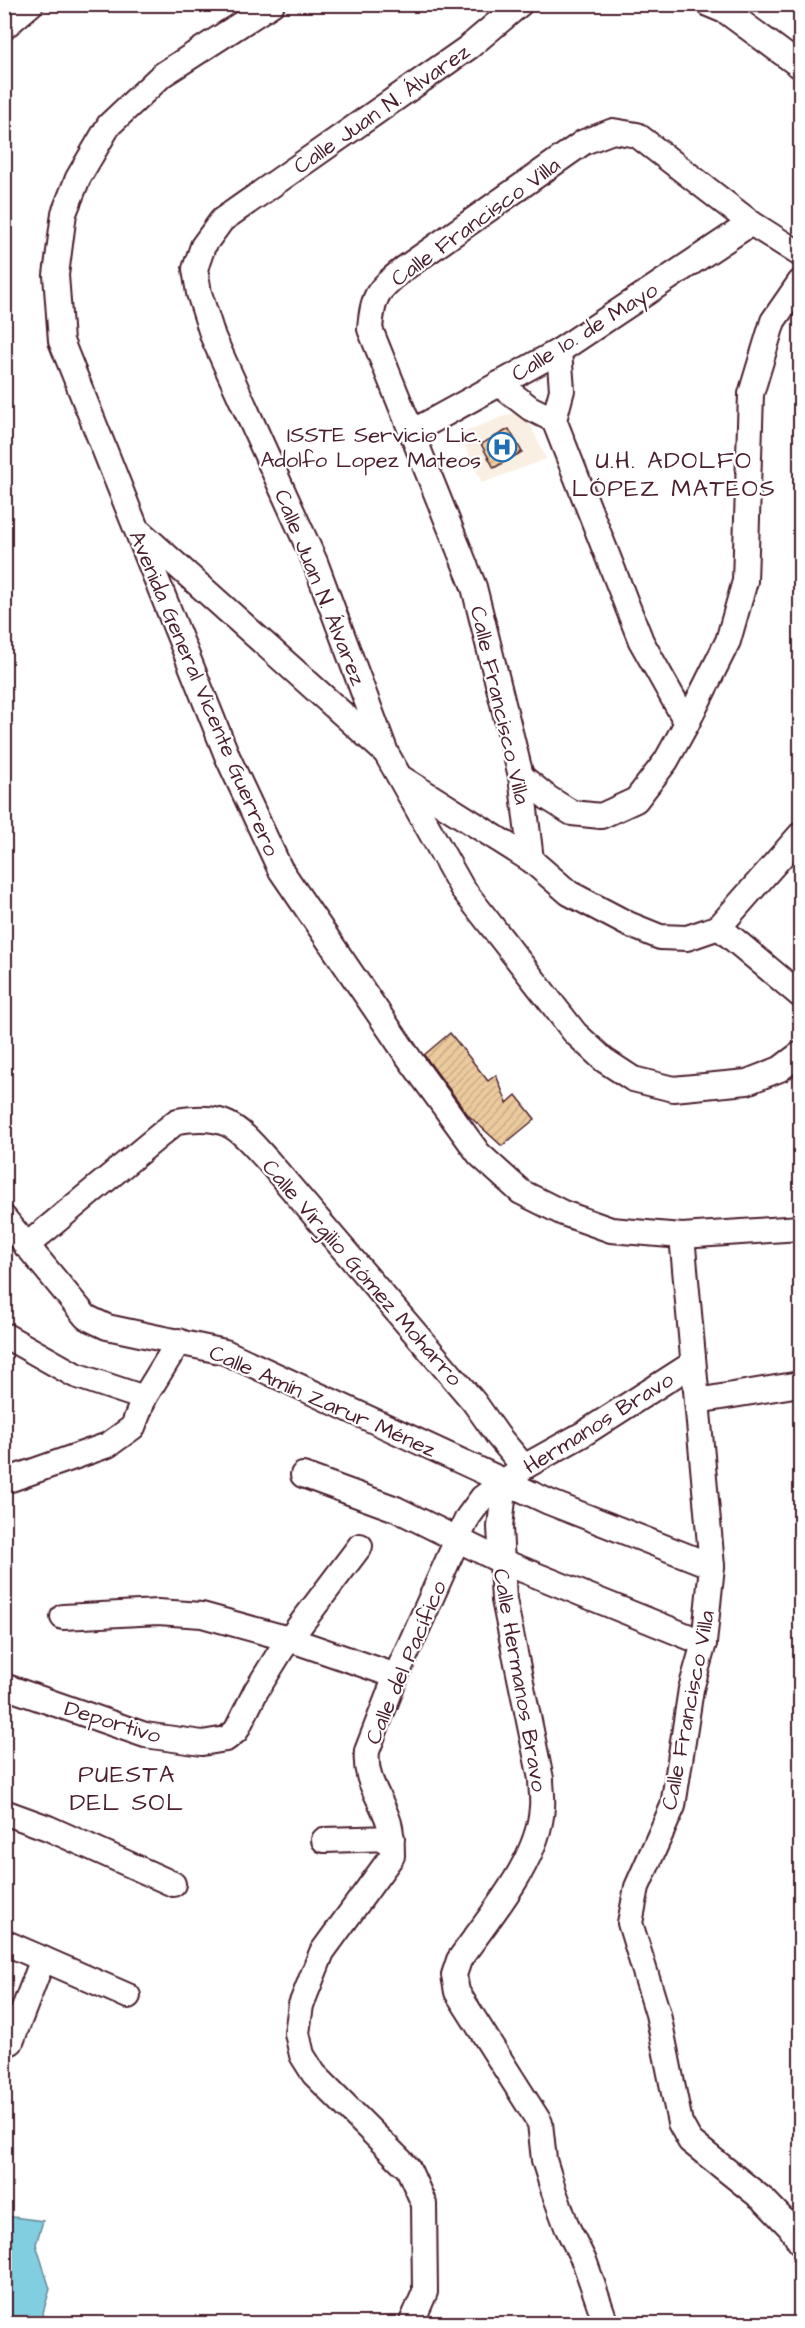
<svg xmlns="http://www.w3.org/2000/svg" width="805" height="2328" viewBox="0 0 805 2328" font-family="'Architects Daughter',sans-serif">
	<defs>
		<pattern id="building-hatch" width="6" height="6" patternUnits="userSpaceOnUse" patternTransform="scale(1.5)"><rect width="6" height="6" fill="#ebca9d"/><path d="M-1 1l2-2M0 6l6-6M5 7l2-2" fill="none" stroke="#cbad87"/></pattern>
	</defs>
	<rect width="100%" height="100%" fill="#fff"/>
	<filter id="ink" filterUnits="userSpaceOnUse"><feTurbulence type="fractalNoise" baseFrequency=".0167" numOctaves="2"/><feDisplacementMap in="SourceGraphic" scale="12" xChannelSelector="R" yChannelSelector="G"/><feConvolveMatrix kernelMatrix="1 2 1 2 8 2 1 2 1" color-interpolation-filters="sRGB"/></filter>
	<g filter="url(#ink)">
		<path fill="#f9efe2" d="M 523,409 L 546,459 L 482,483 L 459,434 Z"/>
		<path fill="#81cee0" stroke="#6b8898" stroke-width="1.5" d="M 5,2216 L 43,2221 L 36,2244 L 50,2289 L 40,2323 L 5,2323 Z"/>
		<g fill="url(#building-hatch)" stroke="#4a1f2b" stroke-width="1.5">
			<path d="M 509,429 L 522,452 L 494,468 L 481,444 Z"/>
			<path d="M 450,1033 L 488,1081 L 496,1075 L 507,1103 L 516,1095 L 535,1119 L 502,1146 L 469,1116 L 424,1055 Z"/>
		</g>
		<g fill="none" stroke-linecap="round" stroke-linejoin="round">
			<g stroke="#4a1f2b" stroke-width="28">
				<g id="minor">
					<path d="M 272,4 L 162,75 L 109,125 L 78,178 L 64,213 L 56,275 L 61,341 L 228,758 L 280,869 L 409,1058 L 479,1154 L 521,1192 L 563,1213 L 611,1230 L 682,1236 L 800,1228"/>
					<path d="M 520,4 L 469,47 L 222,220 L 203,246 L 195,269 L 199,293 L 213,337 L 315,562 L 386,753 L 462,888 L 575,1033 L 604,1060 L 633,1079 L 673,1089 L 747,1082 L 780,1069 L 800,1054"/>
					<path d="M 708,4 L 727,12 L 800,66"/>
					<path d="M 4,27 L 31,4"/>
					<path d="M 559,351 L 562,390 L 554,420 L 641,641 L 687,723"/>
					<path d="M 499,384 L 530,408 L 554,420"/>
					<path d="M 412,432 L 559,351 L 751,223"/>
					<path d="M 140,532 L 384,751"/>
					<path d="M 521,776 L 548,798 L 572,813 L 601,816 L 636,800 L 666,761 L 687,723 L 728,641 L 745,581 L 751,394 L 773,321 L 800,282"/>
					<path d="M 403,779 L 531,860 L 569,893 L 628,924 L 660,937 L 687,938 L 719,927 L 800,835"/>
					<path d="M 531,860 L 521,776 L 474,587 L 370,329 C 373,293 378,290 405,268 L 584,142 L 613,131 L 637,135 L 751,223 L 800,254"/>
					<path d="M 719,927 L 800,995"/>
					<path d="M 4,1218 L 86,1317 L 107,1327 L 225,1352 L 549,1502 L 712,1566"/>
					<path d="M 682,1236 L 712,1566 L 704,1643 L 691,1689 L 673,1806 L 637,1887 L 630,1923 L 658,2014 L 680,2123 L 690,2141 L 765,2201 L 790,2227 L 800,2242"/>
					<path d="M 26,1246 L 177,1121 C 228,1113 237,1127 269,1162 L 474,1402 L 498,1436 L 524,1467"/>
					<path d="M 4,1335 L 75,1375 L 144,1398"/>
					<path d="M 697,1401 L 800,1384"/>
					<path d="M 303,1475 L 396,1509 L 501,1561 L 704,1643"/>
					<path d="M 4,1479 L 11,1479 L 108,1445 L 133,1427 L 144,1398 L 179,1341"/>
					<path d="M 505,1481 L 500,1527 L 504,1600 L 541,1779 C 541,1788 543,1798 542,1807 C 539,1861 489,1917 459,1960 L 454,1975 L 457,1992 L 540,2123 L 544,2160 L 554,2192 L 567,2227 L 585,2263 L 603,2315 L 602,2324"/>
					<path d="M 63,1617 L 158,1612 L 202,1615 L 289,1639 L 396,1676"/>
					<path d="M 4,1686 L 145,1735 L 202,1743 L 226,1739 L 236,1731 L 256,1691 L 282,1649 L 360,1546"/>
					<path d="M 4,1812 L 48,1828 L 173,1884"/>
					<path d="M 324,1840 L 392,1838"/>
					<path d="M 4,1942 L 128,1996"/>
					<path d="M 4,2041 L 11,2042 L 43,1959"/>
					<path d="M 411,2324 L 425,2292 L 424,2204 L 408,2168 L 314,2074 L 302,2055 L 297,2033 L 301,2005 L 322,1952 L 392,1856 C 392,1845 392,1833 389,1823 C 380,1795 364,1781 367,1751 L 396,1676 L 457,1540 L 468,1517 L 482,1498 L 524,1467 L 583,1434 L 692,1364"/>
				</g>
			</g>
			<use href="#minor" stroke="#fff" stroke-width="24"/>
		</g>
	</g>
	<defs>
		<g id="hospital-ring" transform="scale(1.5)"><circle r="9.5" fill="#fff" stroke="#1f6fb2" stroke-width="1.5"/><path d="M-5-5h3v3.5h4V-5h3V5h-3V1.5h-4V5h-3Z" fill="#1f6fb2"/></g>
	</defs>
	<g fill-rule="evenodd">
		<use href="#hospital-ring" x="502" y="447"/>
	</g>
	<g text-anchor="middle" stroke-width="4.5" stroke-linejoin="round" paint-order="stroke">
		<g font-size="22" fill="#4a1f2b" stroke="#fff">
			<text transform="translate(381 108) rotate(-35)" y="8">Calle Juan N. Álvarez</text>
			<text transform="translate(475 221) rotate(-36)" y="8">Calle Francisco Villa</text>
			<text transform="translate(584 331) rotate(-32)" y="8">Calle 1o. de Mayo</text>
			<text transform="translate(321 587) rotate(68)" y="8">Calle Juan N. Álvarez</text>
			<text transform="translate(205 693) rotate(67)" y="8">Avenida General Vicente Guerrero</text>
			<text transform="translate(501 705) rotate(77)" y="8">Calle Francisco Villa</text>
			<text transform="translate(363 1272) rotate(49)" y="8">Calle Virgilio Gómez Moharro</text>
			<text transform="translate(323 1400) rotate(24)" y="8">Calle Amín Zarur Ménez</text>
			<text transform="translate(598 1422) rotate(-32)" y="8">Hermanos Bravo</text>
			<text transform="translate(405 1662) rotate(-67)" y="8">Calle del Pacífico</text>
			<text transform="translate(521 1680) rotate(80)" y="8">Calle Hermanos Bravo</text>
			<text transform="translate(687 1710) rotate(-79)" y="8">Calle Francisco Villa</text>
			<text transform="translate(113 1721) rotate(17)" y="8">Deportivo</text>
		</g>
		<g font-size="22" fill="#4a1f2b" stroke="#fff" text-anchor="end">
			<text x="481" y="442">ISSTE Servicio Lic.<tspan x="481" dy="25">Adolfo Lopez Mateos</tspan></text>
		</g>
		<g font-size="24" letter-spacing="1.5" fill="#4a1f2b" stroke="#fff">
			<text x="674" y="468">U.H. ADOLFO<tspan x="674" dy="28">LÓPEZ MATEOS</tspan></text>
			<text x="127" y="1782">PUESTA<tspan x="127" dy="28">DEL SOL</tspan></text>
		</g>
	</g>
	<rect width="805" height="2328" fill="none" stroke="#fff" stroke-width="24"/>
	<rect x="12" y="12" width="781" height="2304" fill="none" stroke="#4a1f2b" stroke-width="2" filter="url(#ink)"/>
</svg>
